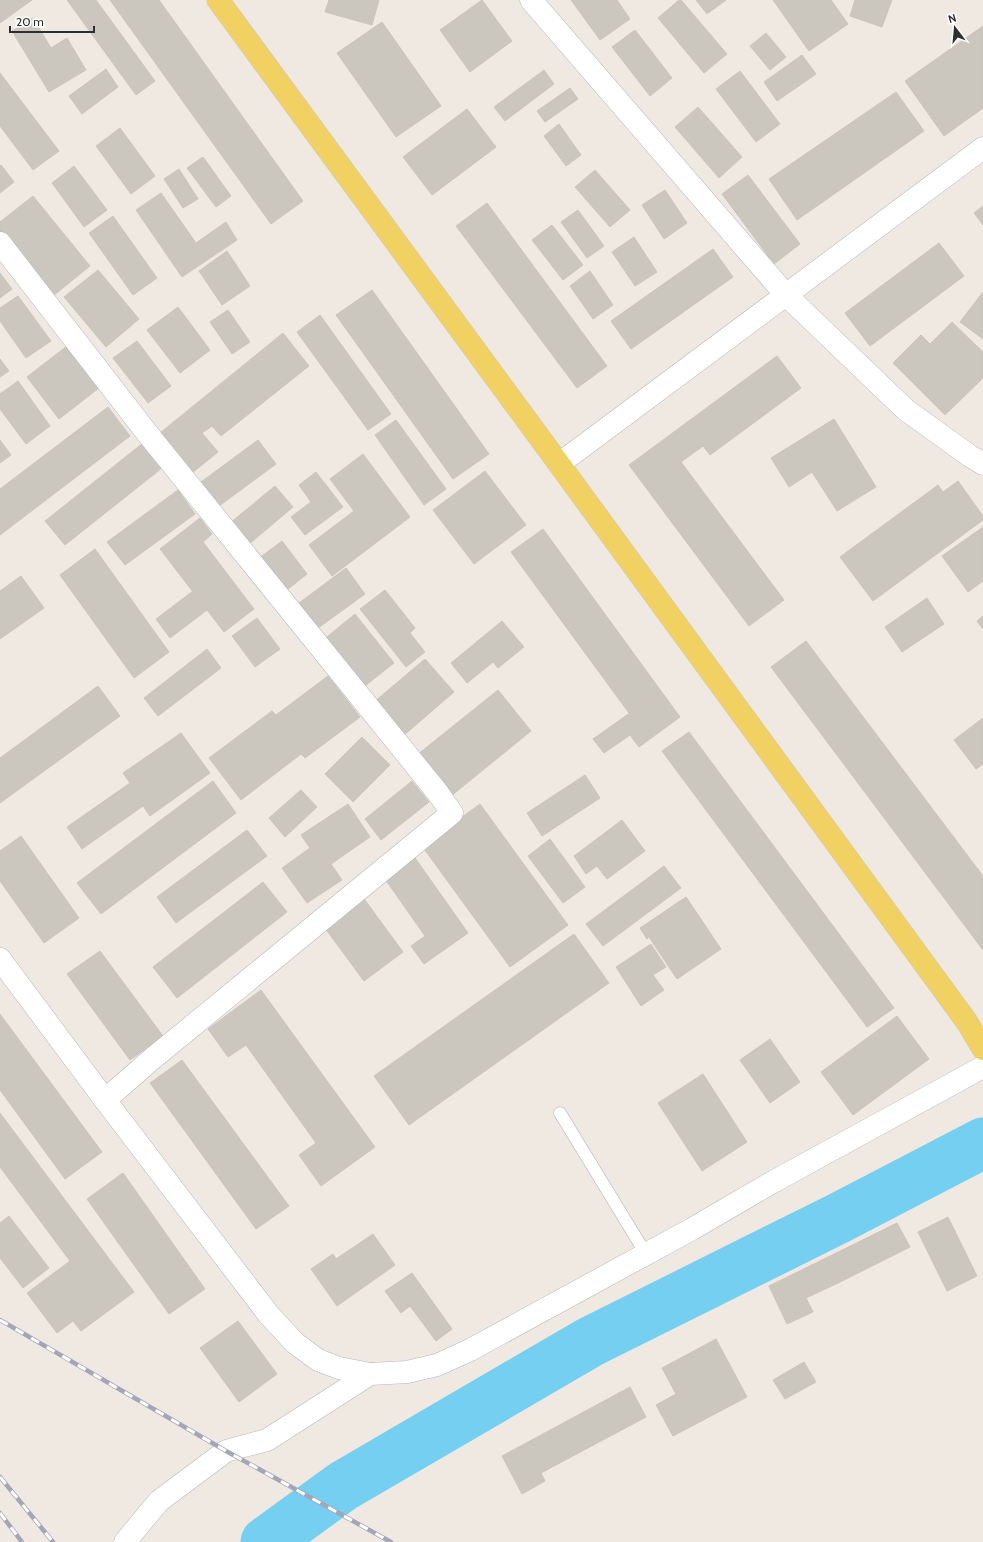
<svg xmlns="http://www.w3.org/2000/svg" width="983" height="1542" viewBox="0 0 983 1542" font-family="Cabin,sans-serif">
	<rect width="100%" height="100%" fill="#efe9e1"/>
	<g fill="none" stroke-linecap="round" stroke-linejoin="round">
		<path stroke="#75cff0" stroke-width="51" d="M 266,1542 L 343,1486 L 590,1342 L 839,1218 L 983,1143"/>
	</g>
	<g fill="#cbc7bf" stroke="#cbc5ba">
		<path d="M 0,0 L 32,0 L 0,23 Z"/>
		<path d="M 67,0 L 96,0 L 155,81 L 136,95 Z"/>
		<path d="M 110,0 L 159,0 L 303,201 L 271,224 Z"/>
		<path d="M 329,0 L 379,0 L 372,25 L 325,12 Z"/>
		<path d="M 482,0 L 512,41 L 470,72 L 440,30 Z"/>
		<path d="M 571,0 L 617,0 L 630,19 L 600,40 Z"/>
		<path d="M 679,0 L 681,0 L 727,54 L 704,73 L 658,18 Z"/>
		<path d="M 696,0 L 726,0 L 707,14 Z"/>
		<path d="M 773,0 L 831,0 L 848,24 L 809,51 Z"/>
		<path d="M 855,0 L 892,0 L 882,27 L 850,16 Z"/>
		<path d="M 33,18 L 51,48 L 67,38 L 86,70 L 49,92 L 12,31 Z"/>
		<path d="M 382,22 L 441,106 L 396,137 L 337,53 Z"/>
		<path d="M 983,26 L 983,108 L 944,136 L 905,81 Z"/>
		<path d="M 635,30 L 672,78 L 650,96 L 612,47 Z"/>
		<path d="M 766,33 L 786,57 L 770,70 L 750,46 Z"/>
		<path d="M 802,55 L 816,74 L 777,101 L 764,82 Z"/>
		<path d="M 106,69 L 118,87 L 82,114 L 69,96 Z"/>
		<path d="M 544,70 L 554,84 L 505,121 L 494,107 Z"/>
		<path d="M 740,71 L 780,124 L 756,142 L 716,89 Z"/>
		<path d="M 0,73 L 59,151 L 33,170 L 0,126 Z"/>
		<path d="M 570,88 L 578,99 L 545,122 L 537,111 Z"/>
		<path d="M 896,92 L 924,131 L 797,220 L 769,179 Z"/>
		<path d="M 698,107 L 742,157 L 719,178 L 675,127 Z"/>
		<path d="M 467,109 L 496,147 L 432,195 L 403,157 Z"/>
		<path d="M 559,124 L 581,155 L 566,166 L 544,136 Z"/>
		<path d="M 120,128 L 155,176 L 131,194 L 96,146 Z"/>
		<path d="M 203,157 L 231,196 L 216,207 L 187,168 Z"/>
		<path d="M 1,165 L 14,182 L 0,193 L 0,166 Z"/>
		<path d="M 74,166 L 107,210 L 84,227 L 52,183 Z"/>
		<path d="M 179,169 L 198,199 L 183,208 L 164,179 Z"/>
		<path d="M 595,170 L 630,210 L 610,227 L 575,187 Z"/>
		<path d="M 748,175 L 800,244 L 774,264 L 722,194 Z"/>
		<path d="M 665,190 L 687,223 L 664,239 L 642,205 Z"/>
		<path d="M 161,193 L 196,243 L 226,222 L 237,240 L 182,277 L 136,210 Z"/>
		<path d="M 33,196 L 90,266 L 53,296 L 0,231 L 0,222 Z"/>
		<path d="M 487,203 L 607,366 L 577,388 L 456,226 Z"/>
		<path d="M 983,206 L 983,225 L 974,213 Z"/>
		<path d="M 578,210 L 604,246 L 587,258 L 561,222 Z"/>
		<path d="M 113,216 L 157,278 L 133,295 L 89,233 Z"/>
		<path d="M 552,225 L 583,265 L 563,280 L 532,240 Z"/>
		<path d="M 634,237 L 657,272 L 635,286 L 612,252 Z"/>
		<path d="M 939,243 L 964,276 L 870,346 L 845,313 Z"/>
		<path d="M 713,249 L 733,277 L 631,349 L 611,321 Z"/>
		<path d="M 227,251 L 250,286 L 222,305 L 199,271 Z"/>
		<path d="M 98,270 L 139,319 L 106,347 L 64,297 Z"/>
		<path d="M 590,271 L 613,305 L 593,319 L 570,286 Z"/>
		<path d="M 0,273 L 12,289 L 0,298 Z"/>
		<path d="M 372,290 L 489,454 L 453,479 L 336,315 Z"/>
		<path d="M 983,292 L 983,339 L 960,322 Z"/>
		<path d="M 18,296 L 51,341 L 26,358 L 0,321 L 0,308 Z"/>
		<path d="M 178,307 L 210,350 L 180,373 L 147,330 Z"/>
		<path d="M 228,310 L 250,342 L 232,354 L 210,322 Z"/>
		<path d="M 320,315 L 391,414 L 368,430 L 297,332 Z"/>
		<path d="M 952,322 L 983,352 L 983,378 L 945,415 L 893,363 L 921,335 L 930,344 Z"/>
		<path d="M 283,333 L 309,366 L 221,436 L 212,426 L 202,433 L 218,452 L 192,473 L 160,433 Z"/>
		<path d="M 137,341 L 171,386 L 148,403 L 113,358 Z"/>
		<path d="M 67,346 L 99,388 L 59,419 L 27,377 Z"/>
		<path d="M 777,356 L 801,388 L 710,455 L 703,446 L 681,462 L 784,600 L 749,626 L 629,465 Z"/>
		<path d="M 0,359 L 9,371 L 0,377 Z"/>
		<path d="M 18,381 L 50,426 L 26,444 L 0,409 L 0,394 Z"/>
		<path d="M 108,407 L 130,436 L 0,535 L 0,489 Z"/>
		<path d="M 834,419 L 876,487 L 837,511 L 812,472 L 789,487 L 771,458 Z"/>
		<path d="M 396,420 L 446,489 L 424,505 L 375,435 Z"/>
		<path d="M 0,440 L 11,455 L 0,463 Z"/>
		<path d="M 258,440 L 276,464 L 219,506 L 201,482 Z"/>
		<path d="M 143,443 L 162,468 L 65,545 L 45,521 Z"/>
		<path d="M 363,454 L 410,517 L 332,576 L 309,545 L 354,511 L 330,479 Z"/>
		<path d="M 485,471 L 526,525 L 474,564 L 433,510 Z"/>
		<path d="M 316,472 L 343,507 L 305,535 L 291,517 L 311,502 L 299,485 Z"/>
		<path d="M 958,481 L 983,516 L 983,520 L 873,601 L 840,557 L 938,485 L 943,492 Z"/>
		<path d="M 275,486 L 293,507 L 248,545 L 230,523 Z"/>
		<path d="M 178,490 L 195,514 L 125,565 L 107,542 Z"/>
		<path d="M 200,518 L 212,534 L 203,542 L 254,609 L 224,632 L 160,549 Z"/>
		<path d="M 983,527 L 983,581 L 968,592 L 942,556 Z"/>
		<path d="M 543,529 L 661,691 L 629,713 L 511,552 Z"/>
		<path d="M 282,541 L 307,574 L 283,593 L 258,559 Z"/>
		<path d="M 95,549 L 169,652 L 134,678 L 60,575 Z"/>
		<path d="M 346,568 L 365,594 L 314,631 L 295,606 Z"/>
		<path d="M 21,576 L 44,608 L 0,639 L 0,591 Z"/>
		<path d="M 385,590 L 415,628 L 410,633 L 425,652 L 406,667 L 360,609 Z"/>
		<path d="M 193,591 L 207,610 L 170,638 L 156,619 Z"/>
		<path d="M 927,598 L 944,624 L 902,652 L 885,627 Z"/>
		<path d="M 355,614 L 394,663 L 361,689 L 322,641 Z"/>
		<path d="M 983,616 L 983,629 L 977,621 Z"/>
		<path d="M 257,618 L 280,649 L 255,667 L 232,636 Z"/>
		<path d="M 502,621 L 524,647 L 498,668 L 493,662 L 467,683 L 451,663 Z"/>
		<path d="M 806,641 L 983,876 L 983,950 L 771,667 Z"/>
		<path d="M 207,649 L 221,668 L 158,716 L 144,698 Z"/>
		<path d="M 425,659 L 454,692 L 403,736 L 374,702 Z"/>
		<path d="M 328,676 L 360,717 L 305,758 L 301,754 L 241,800 L 209,758 L 272,711 L 276,715 Z"/>
		<path d="M 98,686 L 120,716 L 0,803 L 0,758 Z"/>
		<path d="M 498,690 L 531,731 L 451,796 L 417,755 Z"/>
		<path d="M 661,691 L 680,717 L 639,747 L 630,735 L 604,753 L 593,739 Z"/>
		<path d="M 983,718 L 983,764 L 976,769 L 954,740 Z"/>
		<path d="M 689,732 L 894,1008 L 867,1027 L 662,751 Z"/>
		<path d="M 181,733 L 210,773 L 150,816 L 143,806 L 82,849 L 67,827 L 130,783 L 123,773 Z"/>
		<path d="M 362,737 L 390,765 L 353,802 L 325,774 Z"/>
		<path d="M 585,775 L 600,798 L 542,836 L 527,813 Z"/>
		<path d="M 213,781 L 236,813 L 101,914 L 77,883 Z"/>
		<path d="M 412,781 L 429,802 L 381,840 L 365,819 Z"/>
		<path d="M 301,790 L 317,807 L 285,837 L 269,818 Z"/>
		<path d="M 348,804 L 370,837 L 331,864 L 342,880 L 307,903 L 282,868 L 310,848 L 301,835 Z"/>
		<path d="M 480,804 L 568,925 L 510,967 L 422,846 Z"/>
		<path d="M 622,820 L 645,851 L 607,879 L 597,866 L 586,874 L 574,856 Z"/>
		<path d="M 247,830 L 267,856 L 176,923 L 157,897 Z"/>
		<path d="M 21,836 L 79,918 L 44,943 L 0,881 L 0,851 Z"/>
		<path d="M 550,839 L 585,887 L 563,903 L 528,856 Z"/>
		<path d="M 413,855 L 468,933 L 424,964 L 411,946 L 425,936 L 383,876 Z"/>
		<path d="M 664,866 L 681,888 L 603,946 L 586,924 Z"/>
		<path d="M 263,882 L 287,912 L 177,998 L 153,967 Z"/>
		<path d="M 362,896 L 403,952 L 364,981 L 322,924 Z"/>
		<path d="M 686,897 L 721,949 L 677,979 L 649,937 L 647,939 L 640,928 Z"/>
		<path d="M 574,934 L 609,983 L 409,1125 L 374,1076 Z"/>
		<path d="M 651,944 L 666,967 L 653,975 L 664,990 L 641,1006 L 616,967 Z"/>
		<path d="M 100,951 L 163,1036 L 130,1060 L 67,974 Z"/>
		<path d="M 261,990 L 375,1147 L 321,1186 L 299,1155 L 316,1143 L 246,1045 L 228,1057 L 208,1029 Z"/>
		<path d="M 0,1014 L 102,1152 L 65,1179 L 0,1090 Z"/>
		<path d="M 897,1016 L 929,1059 L 853,1115 L 821,1072 Z"/>
		<path d="M 770,1039 L 800,1082 L 770,1103 L 740,1060 Z"/>
		<path d="M 182,1060 L 289,1206 L 256,1229 L 150,1083 Z"/>
		<path d="M 703,1074 L 747,1142 L 702,1171 L 658,1103 Z"/>
		<path d="M 0,1113 L 134,1292 L 81,1331 L 73,1321 L 57,1333 L 27,1293 L 70,1261 L 0,1167 Z"/>
		<path d="M 123,1173 L 205,1289 L 169,1314 L 87,1199 Z"/>
		<path d="M 9,1216 L 49,1268 L 23,1288 L 0,1258 L 0,1223 Z"/>
		<path d="M 948,1217 L 977,1276 L 947,1291 L 918,1232 Z"/>
		<path d="M 897,1223 L 910,1247 L 838,1283 L 826,1258 Z"/>
		<path d="M 373,1234 L 395,1265 L 337,1306 L 311,1269 L 333,1254 L 336,1259 Z"/>
		<path d="M 826,1258 L 838,1283 L 806,1298 L 813,1312 L 787,1324 L 769,1286 Z"/>
		<path d="M 412,1273 L 452,1329 L 436,1341 L 410,1306 L 401,1313 L 385,1291 Z"/>
		<path d="M 238,1321 L 277,1374 L 239,1402 L 200,1348 Z"/>
		<path d="M 716,1339 L 747,1397 L 673,1436 L 656,1405 L 676,1394 L 662,1368 Z"/>
		<path d="M 804,1362 L 816,1382 L 785,1399 L 773,1380 Z"/>
		<path d="M 630,1387 L 646,1417 L 541,1473 L 545,1481 L 522,1494 L 502,1456 Z"/>
	</g>
	<g fill="none" stroke-linecap="round" stroke-linejoin="round">
		<g stroke="#b4b7c1" stroke-width="13">
			<path id="lane" d="M 560,1113 L 646,1254"/>
		</g>
		<g stroke="#b4b7c1" stroke-width="23">
			<g id="street">
				<path d="M 531,0 L 786,295 L 906,410 L 970,456 L 983,464"/>
				<path d="M 0,243 L 147,433 L 438,793 L 452,813 L 152,1059 L 105,1100"/>
				<path d="M 559,464 L 983,148"/>
				<path d="M 125,1542 L 159,1501 L 226,1451 L 267,1440 L 370,1374"/>
			</g>
		</g>
		<g stroke="#b4b7c1" stroke-width="23">
			<path id="secondary" d="M 0,959 L 105,1100 L 269,1315 L 295,1343 L 318,1360 L 339,1368 L 370,1374 L 407,1372 L 437,1365 L 470,1350 L 692,1229 L 771,1183 L 983,1067"/>
		</g>
		<g stroke="#c9c9c9" stroke-width="23">
			<path id="primary" d="M 218,0 L 559,464 L 967,1022 L 983,1049"/>
		</g>
		<use href="#lane" stroke="#fff" stroke-width="12"/>
		<use href="#street" stroke="#fff" stroke-width="22"/>
		<use href="#secondary" stroke="#fff" stroke-width="22"/>
		<use href="#primary" stroke="#f2d163" stroke-width="22"/>
		<g stroke="#a3a6b8" stroke-width="4.5">
			<g id="rail">
				<path d="M 0,1320 L 226,1451 L 391,1542"/>
				<path d="M 0,1477 L 53,1542"/>
				<path d="M 0,1513 L 22,1542"/>
			</g>
		</g>
		<use href="#rail" stroke="#fff" stroke-width="3" stroke-dasharray="9" stroke-linecap="butt"/>
	</g>
	<g transform="translate(955 28) rotate(344)" stroke="#ffffff" stroke-width="3" paint-order="stroke">
	<path d="M0-3L7 15L0 10L-7 15Z" fill="#2e2e2e"/>
	<text y="-6" font-size="11" font-weight="bold" text-anchor="middle" fill="#2e2e2e">N</text>
	</g>
	<path d="M10 26v6h84v-6" fill="none" stroke="#2e2e2e" stroke-width="2"/>
	<text x="16" y="26" font-size="12" fill="#2e2e2e" stroke="#ffffff" stroke-width="3" paint-order="stroke">20 m</text>
</svg>
